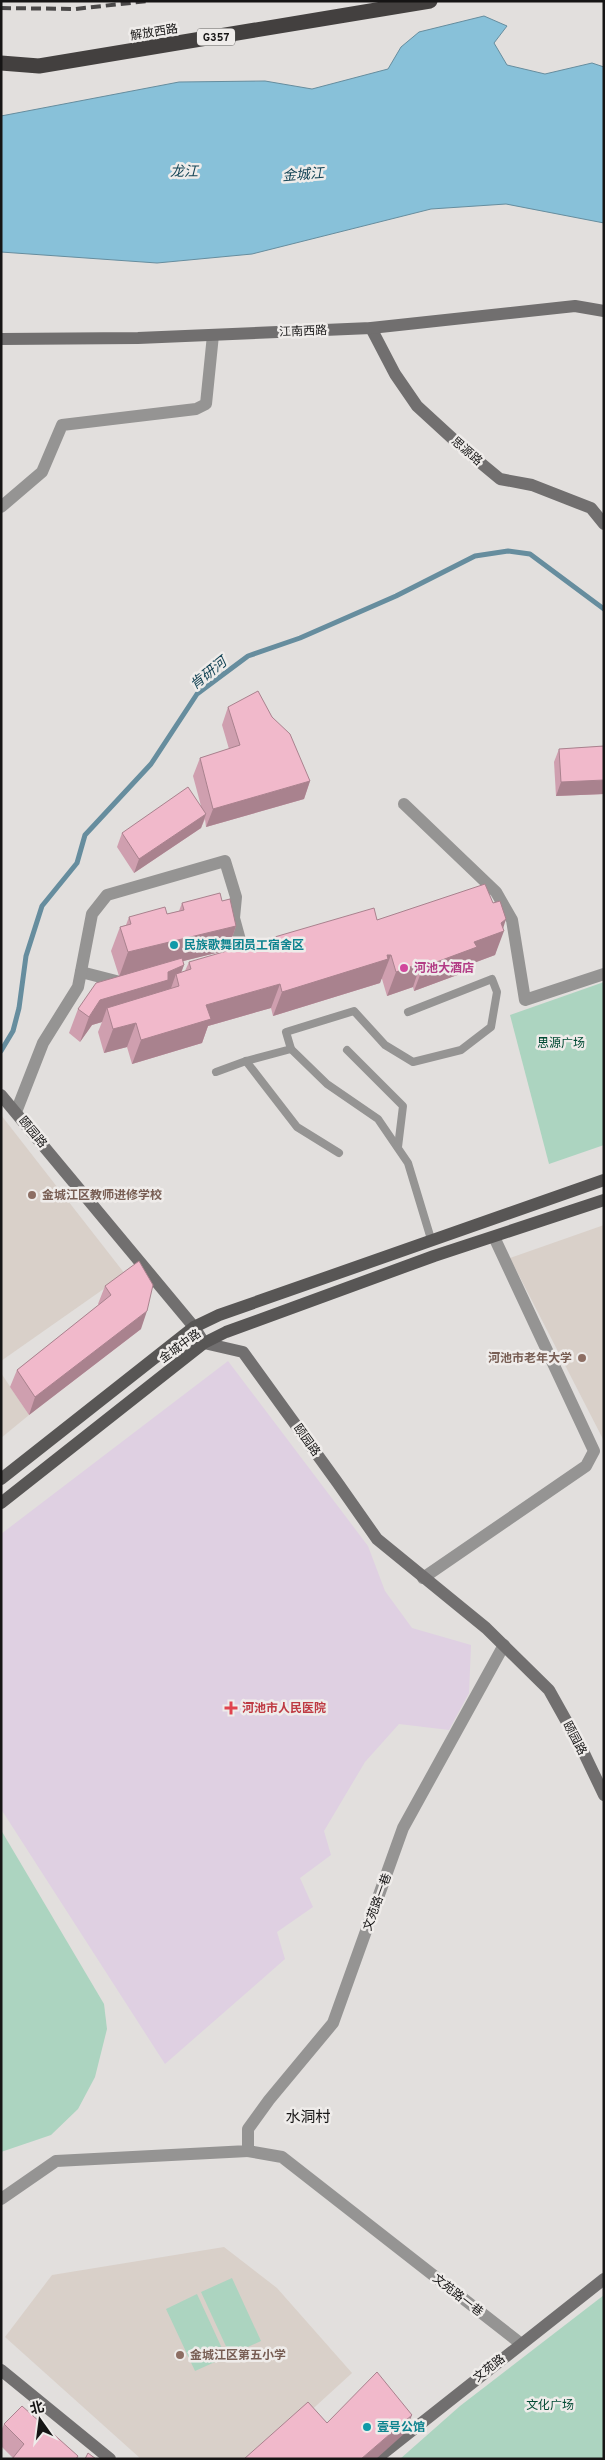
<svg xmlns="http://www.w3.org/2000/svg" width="605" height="2460" viewBox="0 0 605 2460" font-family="Overpass,'Noto Sans SC',sans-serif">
	<rect width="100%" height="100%" fill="#e2dfdd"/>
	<g fill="#d9d0c9">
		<path d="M 1,1115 L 125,1274 L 1,1361 Z"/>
		<path d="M 604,1225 L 604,1441 L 510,1258 Z"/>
		<path d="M 1,1373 L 29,1415 L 1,1438 Z"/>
		<path d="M 224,2247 L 277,2288 L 352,2373 L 258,2459 L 141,2459 L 5,2337 L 52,2275 Z"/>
	</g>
	<path fill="#dfd0e2" d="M 228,1361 L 368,1546 L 385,1591 L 412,1628 L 471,1645 L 469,1693 L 449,1730 L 399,1724 L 365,1762 L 324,1831 L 331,1855 L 300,1878 L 313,1907 L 277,1932 L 285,1959 L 165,2064 L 1,1809 L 1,1534 Z"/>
	<g fill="#acd4c0">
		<path d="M 604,982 L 604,1145 L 549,1164 L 510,1015 Z"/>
		<path d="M 1,1830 L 104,2004 L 107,2029 L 95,2077 L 78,2109 L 51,2135 L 1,2152 Z"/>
		<path d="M 232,2278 L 261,2341 L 230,2355 L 201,2292 Z"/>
		<path d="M 197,2294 L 226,2357 L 195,2371 L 166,2309 Z"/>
		<path d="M 604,2295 L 604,2459 L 400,2459 L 460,2406 Z"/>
	</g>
	<path fill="#88c1d9" stroke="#668d9e" d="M 484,16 L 507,26 L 494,43 L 507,65 L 545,74 L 592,63 L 604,67 L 604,223 L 506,204 L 431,209 L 252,254 L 157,263 L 1,252 L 1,116 L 179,82 L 265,81 L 312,89 L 388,69 L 401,47 L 419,32 Z"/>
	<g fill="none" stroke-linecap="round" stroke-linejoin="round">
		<path stroke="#668d9e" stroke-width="5" d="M 1,1051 L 13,1031 L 19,1008 L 26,956 L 42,906 L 77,863 L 85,835 L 151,764 L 197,694 L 248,656 L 300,638 L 396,596 L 475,556 L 508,551 L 530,554 L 604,609"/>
		<g stroke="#959493" stroke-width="8">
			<path d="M 291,1049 L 327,1084 L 378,1119 L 408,1163 L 431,1239"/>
			<path d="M 347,1050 L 403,1106 L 398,1147"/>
			<path d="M 246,1061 L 297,1127 L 339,1153"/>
			<path d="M 216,1072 L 246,1061 L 291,1049 L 286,1032 L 354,1011 L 385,1045 L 413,1062 L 461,1050 L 491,1027 L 497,992 L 492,979 L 408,1012"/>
		</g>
		<g stroke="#959493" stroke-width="12">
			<path d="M 1,507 L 42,472 L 62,425 L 196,409 L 206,404 L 213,335"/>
			<path d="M 404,804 L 496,892 L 512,920 L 525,1000 L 604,974"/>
			<path d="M 81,972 L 124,983"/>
			<path d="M 16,1112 L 43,1043 L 78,987 L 92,914 L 107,895 L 225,861 L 236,897 L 234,918 L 240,940 L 241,955 L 233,957"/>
			<path d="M 423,1578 L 586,1466 L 594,1451 L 494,1237"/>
			<path d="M 248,2151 L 282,2157 L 520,2343"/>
			<path d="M 1,2199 L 56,2161 L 248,2151 L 248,2129 L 269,2100 L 333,2023 L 403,1828 L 504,1645"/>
		</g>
		<g stroke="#716f6f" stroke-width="12">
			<path d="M 371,328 L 395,374 L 417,406 L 465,450 L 500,479 L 532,485 L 591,508 L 604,524"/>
			<path d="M 1,339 L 138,338 L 371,328 L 575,306 L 604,311"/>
			<path d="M 1,1095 L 194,1327 L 204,1343 L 243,1352 L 337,1482 L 377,1539 L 486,1628 L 549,1690 L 582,1749 L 604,1795"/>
			<path d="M 1,2370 L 110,2459"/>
			<path d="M 376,2459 L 604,2279"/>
		</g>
		<g stroke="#585655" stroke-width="12">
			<path d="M 1,1479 L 194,1327 L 219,1315 L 604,1180"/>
			<path d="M 1,1503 L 204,1343 L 226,1332 L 434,1256 L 604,1200"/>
		</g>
		<path stroke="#43403f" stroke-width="15" d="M 1,63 L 39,66 L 430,1"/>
		<path stroke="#4a4848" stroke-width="4" stroke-dasharray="10 5" stroke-linecap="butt" d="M 1,8 L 75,9 L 148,1"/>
	</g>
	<g fill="#cf9faf">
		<path d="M 228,707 L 272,717 L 310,781 L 304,799 L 206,827 L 205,819 L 201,828 L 134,873 L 117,847 L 122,833 L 201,806 L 193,776 L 200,758 L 229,749 L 222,725 Z"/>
		<path d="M 604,746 L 604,794 L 556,796 L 554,762 L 559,749 Z"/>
		<path d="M 222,901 L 236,926 L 228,950 L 183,961 L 184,965 L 181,973 L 185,971 L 189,962 L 377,920 L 503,928 L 495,955 L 471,964 L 468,971 L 414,991 L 413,987 L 387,996 L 382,979 L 381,979 L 380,983 L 273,1016 L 271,1008 L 208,1026 L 202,1043 L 132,1064 L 127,1047 L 104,1053 L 98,1032 L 102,1022 L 92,1025 L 80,1042 L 69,1033 L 78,1009 L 119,976 L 111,951 L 120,927 L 126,925 L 129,917 L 167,914 L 179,911 L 182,903 Z"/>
		<path d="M 105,1286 L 141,1329 L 29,1415 L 10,1387 L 17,1370 L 99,1305 L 98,1304 Z"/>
		<path d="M 4,2424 L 78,2456 L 77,2459 L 12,2459 L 13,2458 L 1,2446 L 1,2431 Z"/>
	</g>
	<g fill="#a9828e">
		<path d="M 604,780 L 604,794 L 556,796 L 561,782 Z"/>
		<path d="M 310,781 L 304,799 L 206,827 L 213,809 Z"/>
		<path d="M 206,814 L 201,828 L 134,873 L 139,859 Z"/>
		<path d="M 506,919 L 502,932 L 504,931 L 495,955 L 471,964 L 468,971 L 414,991 L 423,967 L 474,942 Z"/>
		<path d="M 236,926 L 228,950 L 119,977 L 128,952 Z"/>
		<path d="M 387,955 L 391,955 L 380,983 L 273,1016 L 282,992 Z"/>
		<path d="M 421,963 L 413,987 L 387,996 L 396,972 Z"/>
		<path d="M 184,965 L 178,980 L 176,974 L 170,991 L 107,1008 L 102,1022 L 92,1025 L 80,1042 L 89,1017 L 100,1000 L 168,972 Z"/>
		<path d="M 280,984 L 271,1008 L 208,1026 L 202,1043 L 132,1064 L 141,1040 L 206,1005 Z"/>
		<path d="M 136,1023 L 127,1047 L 104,1053 L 113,1029 Z"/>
		<path d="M 147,1311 L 141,1329 L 29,1415 L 35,1397 Z"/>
		<path d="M 412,2415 L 405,2433 L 376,2459 L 361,2459 Z"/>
	</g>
	<g fill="#f1b9cb" stroke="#a9828e">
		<path d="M 258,691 L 272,717 L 290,734 L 310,781 L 213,809 L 200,758 L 240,745 L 228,707 Z"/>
		<path d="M 604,746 L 604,780 L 561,782 L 559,749 Z"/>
		<path d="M 188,787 L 206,814 L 139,859 L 122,833 Z"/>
		<path d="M 485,884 L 493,903 L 500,901 L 506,919 L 501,923 L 504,931 L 474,942 L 477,947 L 423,967 L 421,963 L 396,972 L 391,955 L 387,955 L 388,959 L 282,992 L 280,984 L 206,1005 L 211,1019 L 141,1040 L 136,1023 L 113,1029 L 107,1008 L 179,986 L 176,974 L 191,969 L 189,962 L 374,908 L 377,920 Z"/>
		<path d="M 220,893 L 222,901 L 230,899 L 236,926 L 128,952 L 120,927 L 131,924 L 129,917 L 165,907 L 167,914 L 184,910 L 182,903 Z"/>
		<path d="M 182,958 L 184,965 L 168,972 L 168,980 L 100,1000 L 89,1017 L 78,1009 L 96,983 Z"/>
		<path d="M 139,1261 L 153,1285 L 147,1311 L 35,1397 L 17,1370 L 111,1295 L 105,1286 Z"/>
		<path d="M 377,2372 L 412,2415 L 361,2459 L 244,2459 L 308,2402 L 327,2423 Z"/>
		<path d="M 22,2406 L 78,2456 L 76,2459 L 12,2459 L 24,2444 L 4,2424 Z"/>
		<path d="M 88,2453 L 96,2459 L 85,2459 Z"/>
	</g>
	<g fill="#0f9aa8" stroke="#efecea" stroke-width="2">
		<circle cx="174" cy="945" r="5"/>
		<circle cx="367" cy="2427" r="5"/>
	</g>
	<circle fill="#d1479c" stroke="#efecea" stroke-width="2" cx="404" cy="968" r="5"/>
	<g fill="#8d6e63" stroke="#efecea" stroke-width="2">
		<circle cx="32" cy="1195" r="5"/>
		<circle cx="582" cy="1358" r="5"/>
		<circle cx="180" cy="2355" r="5"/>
	</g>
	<path fill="#e0444e" stroke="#efecea" stroke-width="2" d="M228.5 1700.5h5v5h5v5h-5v5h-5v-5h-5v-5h5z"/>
	<g text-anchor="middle" stroke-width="5" stroke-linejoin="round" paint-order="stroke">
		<rect fill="#efecea" stroke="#575655" stroke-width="1" x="197" y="28.5" width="38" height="17" rx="4"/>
		<g font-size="11" font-weight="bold" fill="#161515">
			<text x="216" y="41">G357</text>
		</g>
		<g font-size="12" fill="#161515" stroke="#efecea">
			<text transform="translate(154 32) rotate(-9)" y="4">解放西路</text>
			<text transform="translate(303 331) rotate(-2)" y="4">江南西路</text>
			<text transform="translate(467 451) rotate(41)" y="4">思源路</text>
			<text transform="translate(33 1132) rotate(50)" y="4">颐园路</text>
			<text transform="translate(180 1346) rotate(-36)" y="4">金城中路</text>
			<text transform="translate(307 1440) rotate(54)" y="4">颐园路</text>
			<text transform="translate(575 1738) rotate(62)" y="4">颐园路</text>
			<text transform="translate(377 1902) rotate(-70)" y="4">文苑路一巷</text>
			<text transform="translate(458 2295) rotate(38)" y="4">文苑路一巷</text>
			<text transform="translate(489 2368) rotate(-38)" y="4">文苑路</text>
		</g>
		<g font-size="12" font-weight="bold" fill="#0d838f" stroke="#efecea" text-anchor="start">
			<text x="184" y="949">民族歌舞团员工宿舍区</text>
			<text x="377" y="2431">壹号公馆</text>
		</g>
		<g font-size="12" font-weight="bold" fill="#b23c85" stroke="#efecea" text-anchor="start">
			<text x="414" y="972">河池大酒店</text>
		</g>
		<g font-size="12" fill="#004a33" stroke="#efecea">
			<text x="561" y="1047">思源广场</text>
			<text x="550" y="2409">文化广场</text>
		</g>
		<g font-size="12" font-weight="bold" fill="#785e54" stroke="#efecea" text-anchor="start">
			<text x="42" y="1199">金城江区教师进修学校</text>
			<text x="572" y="1362" text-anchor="end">河池市老年大学</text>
			<text x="190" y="2359">金城江区第五小学</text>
		</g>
		<g font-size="12" font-weight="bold" fill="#be3a42" stroke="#efecea" text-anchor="start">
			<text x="242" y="1712">河池市人民医院</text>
		</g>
		<g font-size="14" font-style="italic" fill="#144455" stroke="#efecea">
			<text x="184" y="176">龙江</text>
			<text transform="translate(303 174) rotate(-4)" y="5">金城江</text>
			<text transform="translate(208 673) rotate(-39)" y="5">肯研河</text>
		</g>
		<g font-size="15" fill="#161515" stroke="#efecea">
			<text x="308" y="2122">水洞村</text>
		</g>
	</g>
	<rect width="605" height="2460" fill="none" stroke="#161515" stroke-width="5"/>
	<g transform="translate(40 2420) rotate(346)" stroke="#efecea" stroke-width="4" paint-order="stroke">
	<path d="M0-4L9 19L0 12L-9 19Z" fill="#161515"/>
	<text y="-8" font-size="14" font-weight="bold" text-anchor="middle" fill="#161515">北</text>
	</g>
</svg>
